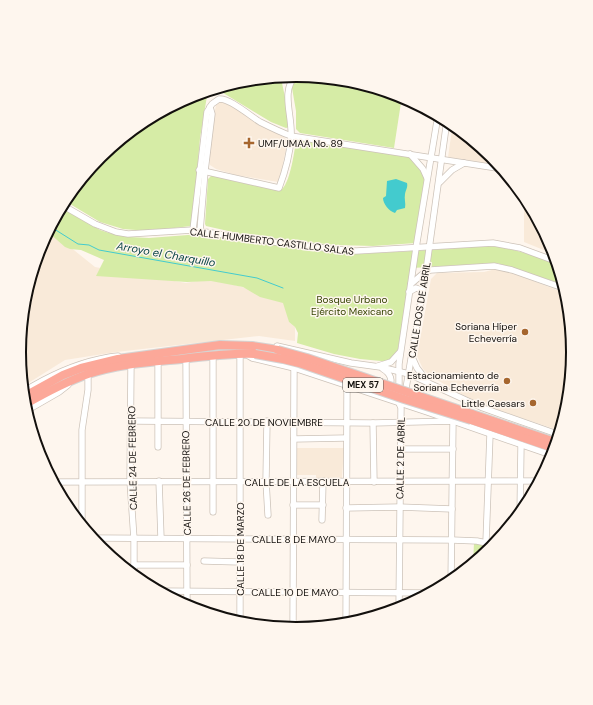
<svg xmlns="http://www.w3.org/2000/svg" width="593" height="705" viewBox="0 0 593 705" font-family="'DM Sans',sans-serif">
	<rect width="100%" height="100%" fill="#fef6ee"/>
	<g fill="#f9ead9">
		<path d="M 219,101 L 224,102 L 285,138 L 287,144 L 280,178 L 278,182 L 236,175 L 216,169 L 210,165 L 209,149 L 215,110 L 216,105 Z"/>
		<path d="M 453,123 L 493,156 L 500,165 L 448,157 Z"/>
		<path d="M 524,195 L 553,247 L 556,255 L 524,242 Z"/>
		<path d="M 49,230 L 95,267 L 186,283 L 208,279 L 239,286 L 286,301 L 289,322 L 295,327 L 295,341 L 259,336 L 116,352 L 65,360 L 22,387 L 19,352 L 24,298 L 40,246 Z"/>
		<path d="M 500,268 L 567,294 L 574,353 L 569,407 L 561,431 L 479,404 L 430,376 L 423,369 L 417,356 L 431,279 L 437,273 L 484,272 Z"/>
		<path d="M 296,448 L 344,448 L 342,478 L 316,478 L 316,475 L 296,475 Z"/>
	</g>
	<g fill="#d6eca6">
		<path d="M 301,75 L 351,80 L 402,96 L 394,148 L 300,133 L 296,129 L 296,111 L 292,88 L 294,83 Z"/>
		<path d="M 289,76 L 282,83 L 288,111 L 289,127 L 286,128 L 271,122 L 220,91 L 212,92 L 207,96 L 200,138 L 193,221 L 191,226 L 149,231 L 123,229 L 100,222 L 65,201 L 100,156 L 143,122 L 191,96 L 243,80 Z"/>
		<path d="M 299,139 L 408,156 C 418,161 423,171 425,182 L 416,243 L 373,246 L 335,245 L 246,235 L 206,226 L 205,224 L 208,179 L 211,176 L 217,175 L 234,181 L 280,191 C 290,185 294,153 296,141 Z"/>
		<path d="M 61,207 L 100,230 L 109,233 L 130,237 L 149,238 L 201,234 L 251,243 L 297,247 L 333,252 L 356,254 L 412,251 L 487,246 C 512,247 535,256 558,265 L 565,285 L 497,263 L 412,268 L 398,349 L 395,356 L 387,361 L 381,361 L 360,359 L 334,354 L 297,343 L 298,333 L 295,327 L 289,322 L 283,303 L 260,297 L 243,287 L 211,281 L 187,282 L 96,276 L 104,260 L 81,250 L 70,249 L 65,247 L 48,232 Z"/>
		<path d="M 474,543 L 485,544 L 484,556 L 473,565 Z"/>
	</g>
	<path fill="#43cbce" d="M 396,179 L 407,183 C 408,187 406,189 405,194 C 404,199 406,203 405,208 L 397,210 L 395,213 C 389,211 383,204 383,198 L 386,196 L 387,181 Z"/>
	<g fill="none" stroke-linecap="round" stroke-linejoin="round">
		<path stroke="#43cbce" stroke-width="1" d="M 51,227 L 78,244 L 89,245 L 99,250 L 257,278 L 283,288"/>
		<g stroke="#cdc3b9" stroke-width="7">
			<g id="minor">
				<path d="M 410,154 L 423,169 L 427,178"/>
				<path d="M 199,170 L 279,188 C 285,172 290,155 291,137 C 293,117 280,91 296,75"/>
				<path d="M 440,182 L 452,170 L 464,163"/>
				<path d="M 62,205 L 95,224 L 116,232 L 128,234 L 193,230 L 256,240 L 333,249 L 356,251 L 493,243 L 520,248 L 558,262"/>
				<path d="M 193,230 L 207,112 L 212,104 L 219,99 C 230,98 250,116 260,122 C 270,127 280,132 291,136 L 503,169"/>
				<path d="M 200,231 L 205,171 L 212,114 L 210,107"/>
				<path d="M 411,284 L 426,271 L 431,270 L 494,266 L 512,270 L 566,289"/>
				<path d="M 409,292 L 416,288 L 422,290"/>
				<path d="M 277,346 L 351,363 L 380,367 L 409,374 L 483,408 L 560,435"/>
				<path d="M 213,355 L 213,512"/>
				<path d="M 247,355 L 252,358 L 294,368 L 427,412 L 554,456"/>
				<path d="M 412,357 L 417,368 L 427,381"/>
				<path d="M 186,358 L 187,607"/>
				<path d="M 131,364 L 130,481 L 134,539 L 134,576"/>
				<path d="M 378,366 L 391,362 L 400,352"/>
				<path d="M 383,369 C 390,373 394,381 388,388"/>
				<path d="M 23,392 C 47,377 72,365 100,359 C 106,358 112,356 118,356"/>
				<path d="M 405,394 L 426,271 L 447,120"/>
				<path d="M 416,397 C 418,387 427,387 436,387"/>
				<path d="M 26,411 L 59,392 L 68,385"/>
				<path d="M 131,421 L 373,423 L 453,421 L 451,583"/>
				<path d="M 267,421 L 266,481 L 268,515"/>
				<path d="M 373,423 L 374,482"/>
				<path d="M 294,439 L 346,438"/>
				<path d="M 158,447 L 158,361"/>
				<path d="M 400,449 L 453,449"/>
				<path d="M 159,481 L 161,538"/>
				<path d="M 52,482 L 541,481"/>
				<path d="M 293,505 L 323,505"/>
				<path d="M 346,508 L 399,507 L 452,509"/>
				<path d="M 520,516 L 521,445"/>
				<path d="M 322,520 L 323,481"/>
				<path d="M 82,526 L 82,430 L 88,390 L 88,374"/>
				<path d="M 92,538 L 452,540 L 477,541 L 496,545"/>
				<path d="M 486,542 L 490,434"/>
				<path d="M 204,561 L 240,562"/>
				<path d="M 134,565 L 187,565"/>
				<path d="M 158,591 L 432,593"/>
				<path d="M 399,610 L 401,408 L 399,403 L 399,364 L 416,248 L 438,115"/>
				<path d="M 240,624 L 240,354"/>
				<path d="M 346,625 L 347,386"/>
				<path d="M 293,630 L 294,368"/>
			</g>
		</g>
		<g stroke="#d5d4d3" stroke-width="10">
			<g id="highway">
				<path d="M 23,397 L 63,375 L 81,368 L 118,359 L 220,345 L 252,346 L 278,350"/>
				<path d="M 24,405 C 45,393 65,382 88,374 C 117,364 150,362 181,359 C 206,356 230,353 255,354"/>
				<path d="M 472,414 L 558,443"/>
				<path d="M 471,420 L 556,449"/>
			</g>
		</g>
		<use href="#minor" stroke="#fff" stroke-width="5.5"/>
		<use href="#highway" stroke="#fca899" stroke-width="8"/>
		<g stroke="#d5d4d3" stroke-width="10" stroke-linecap="butt">
			<g id="highway-bridge">
				<path d="M 278,350 L 307,358 L 472,414"/>
				<path d="M 255,354 L 283,359 L 299,363 L 404,399 L 471,420"/>
			</g>
		</g>
		<use href="#highway-bridge" stroke="#fca899" stroke-width="8"/>
	</g>
	<g fill="#a6662e" stroke="#fef6ee" stroke-width="1.5">
		<path d="M247 137h4v4h4v4h-4v4h-4v-4h-4v-4h4z"/>
		<circle cx="525" cy="332" r="4"/>
		<circle cx="507" cy="381" r="4"/>
		<circle cx="533" cy="403" r="4"/>
	</g>
	<g text-anchor="middle" stroke-width="3" stroke-linejoin="round" paint-order="stroke">
		<rect fill="#fef6ee" stroke="#5a5550" stroke-width="1" x="343" y="378" width="40" height="14" rx="3"/>
		<g font-size="9" font-weight="bold" fill="#13100d">
			<text x="363" y="388">MEX 57</text>
		</g>
		<g font-size="10" fill="#13100d" stroke="#fef6ee" text-anchor="end">
			<text x="258" y="147" text-anchor="start">UMF/UMAA No. 89</text>
			<text x="517" y="330">Soriana Híper<tspan x="517" dy="12">Echeverría</tspan></text>
			<text x="499" y="379">Estacionamiento de<tspan x="499" dy="12">Soriana Echeverría</tspan></text>
			<text x="525" y="407">Little Caesars</text>
		</g>
		<g font-size="10" fill="#13100d" stroke="#fef6ee">
			<text transform="translate(272 241) rotate(7)" y="4">CALLE HUMBERTO CASTILLO SALAS</text>
			<text transform="translate(419 310) rotate(-81)" y="4">CALLE DOS DE ABRIL</text>
			<text x="264" y="426">CALLE 20 DE NOVIEMBRE</text>
			<text transform="translate(132 458) rotate(-91)" y="4">CALLE 24 DE FEBRERO</text>
			<text transform="translate(400 458) rotate(-89)" y="4">CALLE 2 DE ABRIL</text>
			<text x="297" y="486">CALLE DE LA ESCUELA</text>
			<text transform="translate(186 483) rotate(-91)" y="4">CALLE 26 DE FEBRERO</text>
			<text x="294" y="543">CALLE 8 DE MAYO</text>
			<text transform="translate(240 549) rotate(-90)" y="4">CALLE 18 DE MARZO</text>
			<text x="295" y="596">CALLE 10 DE MAYO</text>
		</g>
		<g font-size="10" fill="#354300" stroke="#fef6ee">
			<text x="352" y="303">Bosque Urbano<tspan x="352" dy="12">Ejército Mexicano</tspan></text>
		</g>
		<g font-size="11" font-style="italic" fill="#003f41" stroke="#fef6ee">
			<text transform="translate(166 254) rotate(10)" y="4">Arroyo el Charquillo</text>
		</g>
	</g>
	<path d="M0 0H593V705H0ZM26 352a270 270 0 1 1 540 0a270 270 0 1 1-540 0Z" fill="#fef6ee" fill-rule="evenodd"/>
	<path fill="none" stroke="#13100d" stroke-width="2" d="M26 352a270 270 0 1 1 540 0a270 270 0 1 1-540 0Z"/>
</svg>
